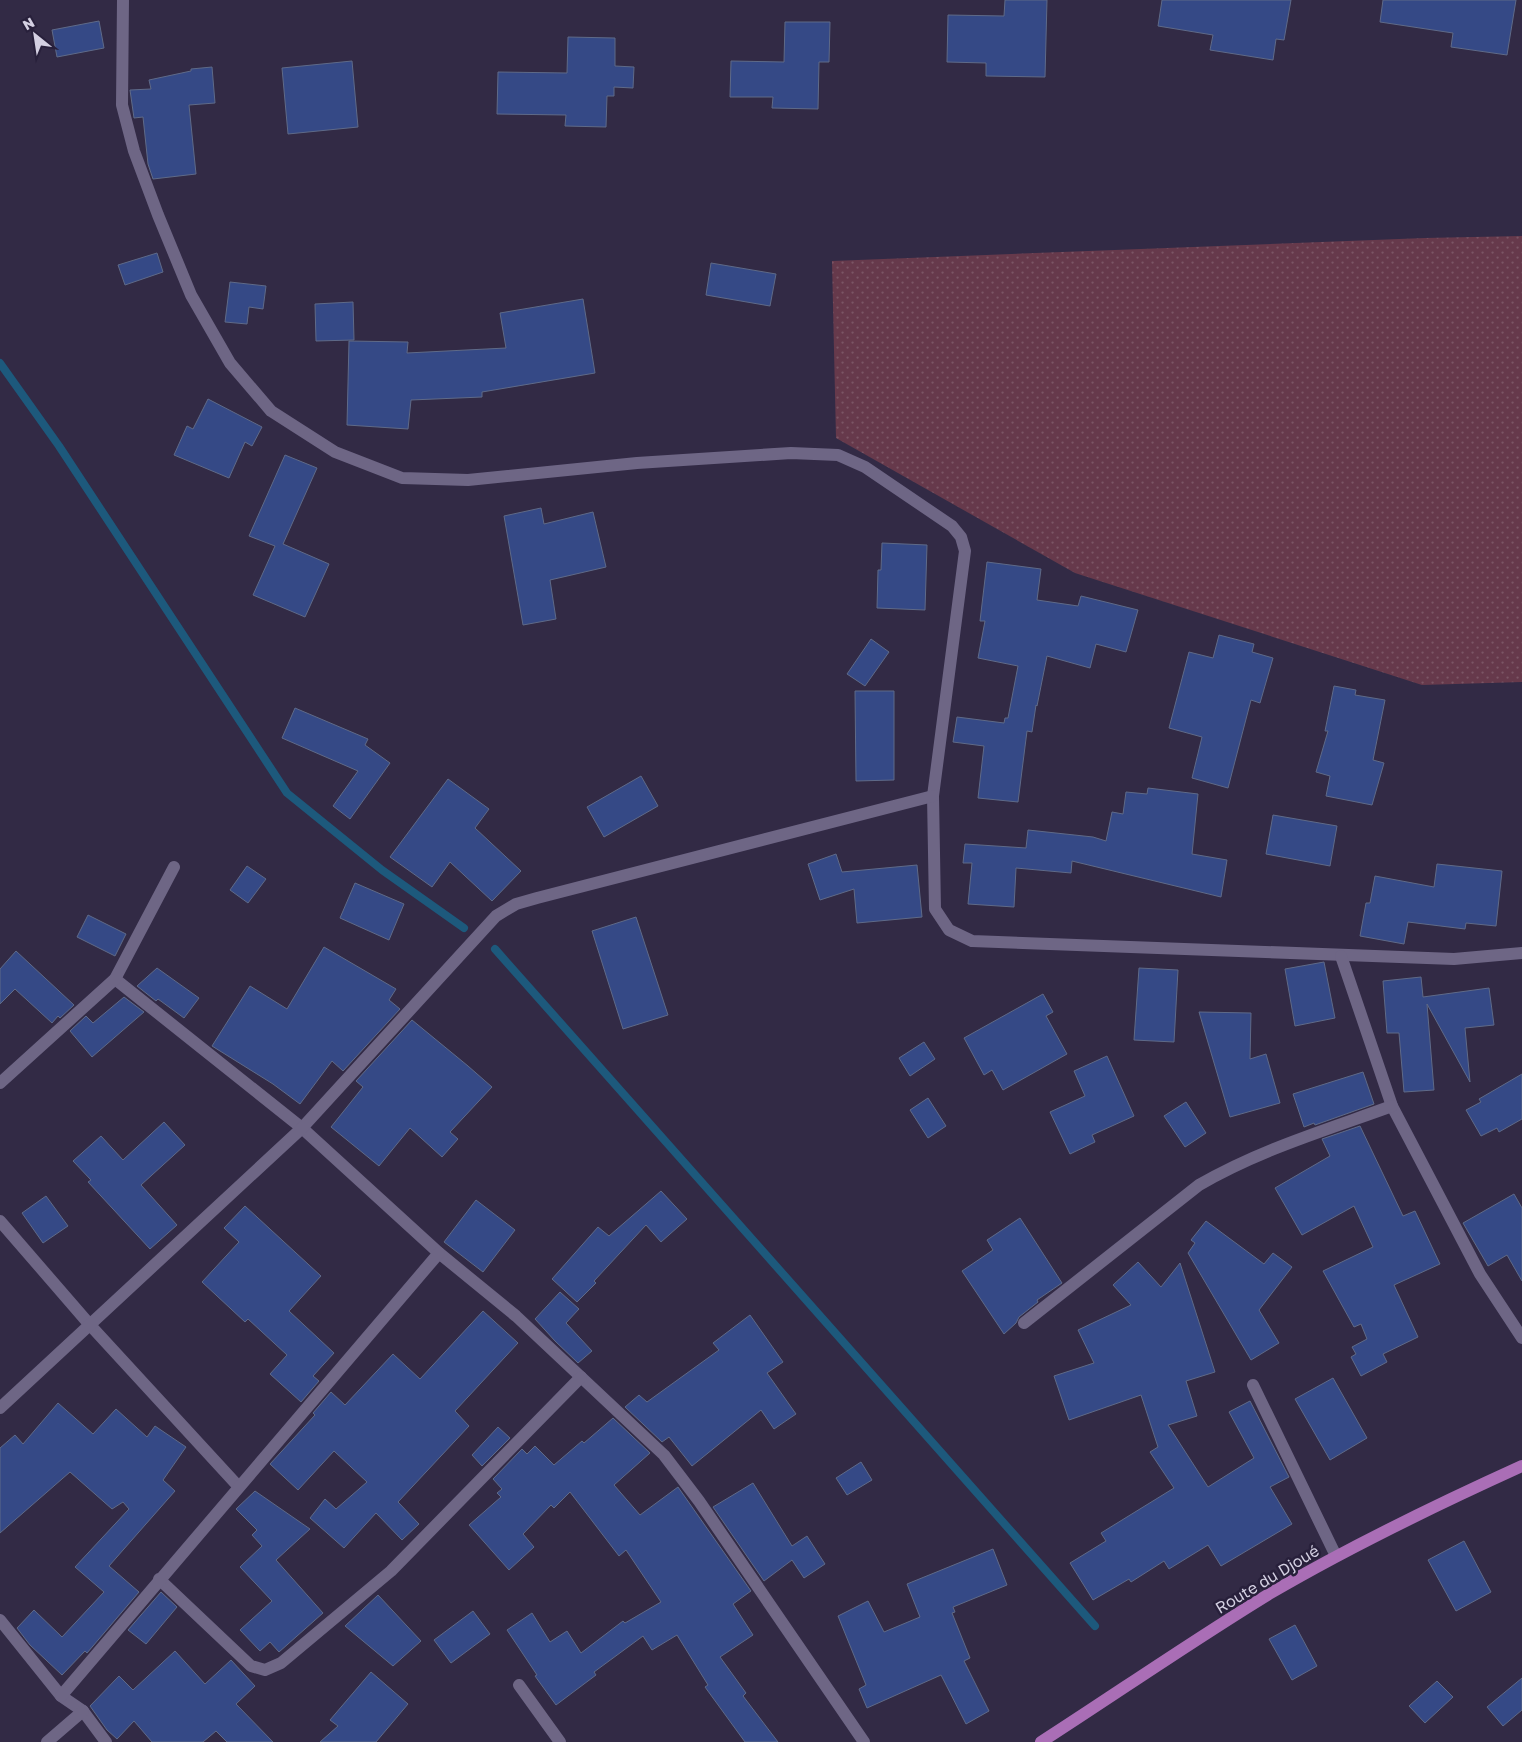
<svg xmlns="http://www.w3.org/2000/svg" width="1522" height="1742" viewBox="0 0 1522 1742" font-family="'Golos Text',sans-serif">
	<defs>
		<pattern id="grass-dots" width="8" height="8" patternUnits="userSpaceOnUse" patternTransform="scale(1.25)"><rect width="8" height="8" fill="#66394b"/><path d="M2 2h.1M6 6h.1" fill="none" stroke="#7b5565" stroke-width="1.8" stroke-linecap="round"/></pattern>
	</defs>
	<rect width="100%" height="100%" fill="#322a45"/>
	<path fill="url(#grass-dots)" d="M 1522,236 L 1522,682 L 1422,685 L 1075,573 L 836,438 L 832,261 L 1425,238 Z"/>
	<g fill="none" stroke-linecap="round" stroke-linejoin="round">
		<g stroke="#1d597c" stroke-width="8">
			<path d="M 0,363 L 59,446 L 287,793 L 382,870 L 464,928"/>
			<path d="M 495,949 L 1095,1626"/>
		</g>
	</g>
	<g fill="#354986" stroke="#5f6a88">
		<path d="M 1005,0 L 1047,0 L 1045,77 L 986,76 L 986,63 L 947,62 L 948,15 L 1004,16 Z"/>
		<path d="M 1162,0 L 1291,0 L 1284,40 L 1276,39 L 1273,60 L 1210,50 L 1213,35 L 1158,26 Z"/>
		<path d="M 1383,0 L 1516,0 L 1507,55 L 1451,47 L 1453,33 L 1380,22 Z"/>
		<path d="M 99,21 L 104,48 L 57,57 L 52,30 Z"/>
		<path d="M 785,22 L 830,22 L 829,62 L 819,62 L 818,109 L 772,108 L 773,97 L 730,97 L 731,61 L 784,62 Z"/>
		<path d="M 568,37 L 615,38 L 615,66 L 634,67 L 633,88 L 614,87 L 614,96 L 607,96 L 606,127 L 565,126 L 566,115 L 497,114 L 498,72 L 567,73 Z"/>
		<path d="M 352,61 L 358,127 L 288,134 L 282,68 Z"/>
		<path d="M 212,67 L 215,103 L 189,105 L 196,174 L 153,179 L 148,164 L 143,117 L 134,118 L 130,90 L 151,89 L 149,80 L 191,71 L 191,69 Z"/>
		<path d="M 157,253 L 163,272 L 125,285 L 118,265 Z"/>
		<path d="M 711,263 L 776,274 L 770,306 L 706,295 Z"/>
		<path d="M 230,282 L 266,286 L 263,309 L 249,307 L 247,324 L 225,322 Z"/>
		<path d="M 583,299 L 595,373 L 482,392 L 482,397 L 411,400 L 408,429 L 347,425 L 349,341 L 408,342 L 407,353 L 506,348 L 500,313 Z"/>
		<path d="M 353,302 L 354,340 L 316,341 L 315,304 Z"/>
		<path d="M 208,399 L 262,427 L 252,446 L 245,442 L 229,478 L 174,455 L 187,426 L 193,429 Z"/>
		<path d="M 285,455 L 317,468 L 283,544 L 329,564 L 305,617 L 253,595 L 275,546 L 249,536 Z"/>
		<path d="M 541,508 L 544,524 L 593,512 L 606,567 L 550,580 L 556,619 L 523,625 L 504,516 Z"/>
		<path d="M 882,543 L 927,545 L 925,610 L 877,608 L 878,570 L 881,570 Z"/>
		<path d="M 987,562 L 1041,569 L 1037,600 L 1078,606 L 1081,596 L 1138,610 L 1126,652 L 1096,644 L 1090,668 L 1047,656 L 1037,706 L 1036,705 L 1032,732 L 1027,731 L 1018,802 L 978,798 L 984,746 L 953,742 L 957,717 L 1004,723 L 1005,718 L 1008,718 L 1018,666 L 978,658 L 985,621 L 980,621 Z"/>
		<path d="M 1219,635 L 1254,644 L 1252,652 L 1273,658 L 1260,703 L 1251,700 L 1228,788 L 1192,778 L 1202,737 L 1169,728 L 1189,652 L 1213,658 Z"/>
		<path d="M 871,639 L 889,652 L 865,686 L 847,674 Z"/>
		<path d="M 1334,686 L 1356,690 L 1355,695 L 1385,700 L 1373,760 L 1384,763 L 1372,805 L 1326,796 L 1330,776 L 1316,772 L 1328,731 L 1325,731 Z"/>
		<path d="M 855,691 L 894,691 L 894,780 L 856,781 Z"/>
		<path d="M 295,708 L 368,739 L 365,745 L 390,763 L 350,819 L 333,806 L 358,771 L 282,738 Z"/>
		<path d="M 641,776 L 658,806 L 604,837 L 587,807 Z"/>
		<path d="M 448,779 L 489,809 L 475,828 L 521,871 L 492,901 L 450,862 L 432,887 L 390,857 Z"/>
		<path d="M 1148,788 L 1198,794 L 1192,854 L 1227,860 L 1221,897 L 1072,861 L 1071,873 L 1016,868 L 1014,907 L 968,904 L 972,863 L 963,863 L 965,844 L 1026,848 L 1028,830 L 1093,837 L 1106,841 L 1112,812 L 1123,814 L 1126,792 L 1147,794 Z"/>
		<path d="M 1273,815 L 1337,826 L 1330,866 L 1266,854 Z"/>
		<path d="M 836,854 L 842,872 L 917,865 L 922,917 L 857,923 L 854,889 L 820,900 L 808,864 Z"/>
		<path d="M 1437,864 L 1502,871 L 1496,926 L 1466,923 L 1465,929 L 1408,922 L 1404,944 L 1360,936 L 1366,903 L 1370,903 L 1375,876 L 1434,887 Z"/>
		<path d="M 247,866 L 266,879 L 248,903 L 230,890 Z"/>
		<path d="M 355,883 L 404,904 L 389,940 L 340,918 Z"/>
		<path d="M 88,915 L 126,934 L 115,956 L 77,937 Z"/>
		<path d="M 636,917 L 668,1015 L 623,1029 L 592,931 Z"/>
		<path d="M 324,947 L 396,989 L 389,1000 L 400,1009 L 343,1071 L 332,1061 L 300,1104 L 273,1084 L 212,1046 L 250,986 L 287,1009 Z"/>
		<path d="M 16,951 L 74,1005 L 60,1018 L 58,1016 L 52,1023 L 15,989 L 0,1004 L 0,969 Z"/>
		<path d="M 1324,962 L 1335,1018 L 1295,1026 L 1285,969 Z"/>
		<path d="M 157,968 L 199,998 L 184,1018 L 158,999 L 156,1001 L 137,986 Z"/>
		<path d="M 1139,968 L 1178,970 L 1174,1042 L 1134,1040 Z"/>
		<path d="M 1421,977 L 1423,997 L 1489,988 L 1494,1025 L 1465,1028 L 1470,1082 L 1427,1004 L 1434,1090 L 1404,1092 L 1399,1033 L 1387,1033 L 1383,981 Z"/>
		<path d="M 1043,994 L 1053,1012 L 1046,1016 L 1067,1054 L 1003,1090 L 992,1070 L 984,1075 L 964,1038 Z"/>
		<path d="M 124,997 L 144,1012 L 92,1057 L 70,1031 L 86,1016 L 93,1023 Z"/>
		<path d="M 1199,1012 L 1251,1013 L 1250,1059 L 1266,1054 L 1280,1103 L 1230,1117 Z"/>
		<path d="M 412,1020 L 468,1066 L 492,1087 L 450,1132 L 458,1139 L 442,1157 L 410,1128 L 379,1166 L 331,1127 L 363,1087 L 356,1081 Z"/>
		<path d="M 924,1042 L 935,1059 L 910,1076 L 899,1058 Z"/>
		<path d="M 1107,1056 L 1134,1116 L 1092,1135 L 1095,1142 L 1070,1154 L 1050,1112 L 1085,1096 L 1074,1071 Z"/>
		<path d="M 1363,1072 L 1374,1104 L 1315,1125 L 1314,1123 L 1304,1127 L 1293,1094 Z"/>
		<path d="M 1522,1074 L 1522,1119 L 1499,1132 L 1497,1128 L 1481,1136 L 1466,1110 L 1481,1102 L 1479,1099 Z"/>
		<path d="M 928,1098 L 946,1126 L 928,1138 L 910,1110 Z"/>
		<path d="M 1186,1102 L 1206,1133 L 1185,1147 L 1164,1116 Z"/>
		<path d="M 164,1122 L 185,1145 L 141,1185 L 177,1225 L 150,1249 L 88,1182 L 91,1180 L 73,1161 L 101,1136 L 123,1160 Z"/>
		<path d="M 1360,1126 L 1403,1216 L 1415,1211 L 1440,1264 L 1394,1285 L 1418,1337 L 1383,1354 L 1387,1362 L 1361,1376 L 1351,1357 L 1356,1354 L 1352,1347 L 1367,1339 L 1361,1324 L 1354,1327 L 1323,1271 L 1373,1247 L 1354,1206 L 1302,1235 L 1275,1188 L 1330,1156 L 1322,1139 Z"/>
		<path d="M 661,1191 L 687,1219 L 661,1242 L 646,1225 L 594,1281 L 596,1283 L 577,1302 L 552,1279 L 598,1227 L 609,1236 Z"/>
		<path d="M 1514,1194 L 1522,1208 L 1522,1281 L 1507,1255 L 1488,1266 L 1463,1223 Z"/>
		<path d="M 46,1196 L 68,1226 L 43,1243 L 22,1213 Z"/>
		<path d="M 476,1200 L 515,1230 L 483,1272 L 444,1242 Z"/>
		<path d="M 245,1206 L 321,1276 L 289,1311 L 334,1353 L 313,1376 L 319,1381 L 301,1402 L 270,1374 L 287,1355 L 248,1319 L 245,1322 L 202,1282 L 239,1242 L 224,1228 Z"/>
		<path d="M 1020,1218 L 1062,1283 L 1037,1300 L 1038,1302 L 1019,1317 L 1016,1323 L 1004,1334 L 962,1271 L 993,1250 L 987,1240 Z"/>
		<path d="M 1206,1221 L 1264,1264 L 1273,1253 L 1292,1267 L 1259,1310 L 1279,1343 L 1251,1360 L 1188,1253 L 1195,1243 L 1191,1240 Z"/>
		<path d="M 1138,1262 L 1161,1287 L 1180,1263 L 1215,1372 L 1186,1381 L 1197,1416 L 1168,1425 L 1208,1487 L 1254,1458 L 1229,1412 L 1250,1401 L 1289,1477 L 1270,1487 L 1292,1524 L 1221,1566 L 1208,1545 L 1169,1569 L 1164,1561 L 1131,1582 L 1129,1579 L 1093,1600 L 1070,1563 L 1106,1541 L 1101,1533 L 1174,1488 L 1150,1452 L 1158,1447 L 1141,1395 L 1069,1420 L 1054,1376 L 1094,1363 L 1078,1330 L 1131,1305 L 1113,1285 Z"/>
		<path d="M 560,1292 L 579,1309 L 566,1323 L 592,1351 L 578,1363 L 555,1341 L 535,1319 Z"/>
		<path d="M 483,1311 L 518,1343 L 455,1411 L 469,1426 L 398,1502 L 419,1524 L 402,1540 L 376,1513 L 344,1548 L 310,1518 L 325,1499 L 336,1509 L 367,1482 L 334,1451 L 298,1490 L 270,1464 L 315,1415 L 313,1413 L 331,1392 L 345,1405 L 393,1354 L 420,1379 Z"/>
		<path d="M 750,1315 L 783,1362 L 767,1373 L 796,1414 L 774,1429 L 761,1410 L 692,1466 L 669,1437 L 662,1442 L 625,1407 L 639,1395 L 647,1402 L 719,1350 L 713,1343 Z"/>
		<path d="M 1333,1378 L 1367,1438 L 1330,1460 L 1295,1399 Z"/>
		<path d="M 58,1403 L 93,1434 L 116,1409 L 147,1437 L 155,1426 L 186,1447 L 163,1480 L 175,1491 L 109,1566 L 139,1592 L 87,1653 L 85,1651 L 62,1675 L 30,1645 L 17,1628 L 34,1610 L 62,1637 L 104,1592 L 75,1567 L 129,1509 L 123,1502 L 112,1509 L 70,1472 L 0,1533 L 0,1448 L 15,1435 L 23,1444 Z"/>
		<path d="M 613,1418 L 650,1453 L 614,1485 L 640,1515 L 678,1487 L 751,1591 L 733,1604 L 753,1635 L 720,1657 L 746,1693 L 743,1696 L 778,1742 L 745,1742 L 705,1687 L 708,1685 L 677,1635 L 652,1650 L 643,1636 L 594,1672 L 596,1675 L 556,1705 L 535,1676 L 537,1675 L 507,1630 L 532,1613 L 550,1642 L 567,1631 L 581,1653 L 623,1621 L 625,1623 L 661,1602 L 626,1550 L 619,1556 L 570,1492 L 554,1508 L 551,1505 L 523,1534 L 534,1547 L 509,1570 L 469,1525 L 501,1497 L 497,1493 L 502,1489 L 493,1479 L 522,1449 L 527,1454 L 535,1446 L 554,1465 L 582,1441 L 584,1443 Z"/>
		<path d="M 498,1427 L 510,1438 L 482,1466 L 472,1455 Z"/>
		<path d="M 861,1462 L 872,1480 L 847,1495 L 836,1478 Z"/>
		<path d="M 753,1483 L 792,1546 L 807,1536 L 825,1564 L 804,1578 L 792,1560 L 764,1581 L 713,1507 Z"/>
		<path d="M 255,1491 L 310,1529 L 276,1560 L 323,1613 L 279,1652 L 270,1642 L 260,1651 L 240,1630 L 272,1601 L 240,1567 L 262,1546 L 252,1535 L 257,1530 L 236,1509 Z"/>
		<path d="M 1464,1541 L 1491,1592 L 1456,1611 L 1428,1560 Z"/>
		<path d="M 993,1549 L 1007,1585 L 953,1607 L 955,1612 L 952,1613 L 970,1658 L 964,1661 L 989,1711 L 966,1724 L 941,1675 L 867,1708 L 859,1689 L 866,1685 L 838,1616 L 868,1601 L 884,1632 L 920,1617 L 907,1584 Z"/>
		<path d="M 161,1592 L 177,1607 L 146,1644 L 128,1630 Z"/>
		<path d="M 378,1595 L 421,1641 L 393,1666 L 345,1626 Z"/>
		<path d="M 473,1611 L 490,1634 L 451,1663 L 434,1640 Z"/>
		<path d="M 1295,1625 L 1317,1666 L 1292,1680 L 1269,1639 Z"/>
		<path d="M 175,1651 L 205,1684 L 231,1660 L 255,1686 L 236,1704 L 273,1742 L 227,1742 L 216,1731 L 203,1742 L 152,1742 L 134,1721 L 117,1739 L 107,1730 L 90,1706 L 119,1676 L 133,1690 Z"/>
		<path d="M 371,1672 L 408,1704 L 376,1742 L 320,1742 L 338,1726 L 330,1720 Z"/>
		<path d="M 1522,1678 L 1522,1710 L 1503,1726 L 1487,1707 Z"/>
		<path d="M 1437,1681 L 1453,1697 L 1425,1723 L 1409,1706 Z"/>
	</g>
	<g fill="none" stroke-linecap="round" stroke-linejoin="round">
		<g stroke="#6e6685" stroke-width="12">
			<path d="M 123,0 L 122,105 L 134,151 L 158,215 L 191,295 L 230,363 L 271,411 L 335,452 L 402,478 L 468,480 L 637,463 L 791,453 L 838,455 L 865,467 L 952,526 L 961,537 L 965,551 L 933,796 L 935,909 L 949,930 L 972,941 L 1454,959 L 1522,953"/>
			<path d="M 1341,956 L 1392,1106 L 1480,1274 L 1522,1338"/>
			<path d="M 115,979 L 302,1128 L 439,1253 L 516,1316 L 664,1455 L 699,1501 L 864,1742"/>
			<path d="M 0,1083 L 115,979 L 174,867"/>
			<path d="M 0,1221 L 90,1325 L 238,1486"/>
			<path d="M 1024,1323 L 1199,1185 C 1259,1150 1326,1130 1392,1106"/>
			<path d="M 1253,1385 L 1336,1556"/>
			<path d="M 0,1408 L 302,1128 L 496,916 L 516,904 L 537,898 L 933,796"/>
			<path d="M 159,1579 L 251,1666 L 265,1670 L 281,1663 L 391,1571 L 581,1377"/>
			<path d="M 0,1620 L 61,1696 L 83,1711 L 106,1742"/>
			<path d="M 519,1685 L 560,1742"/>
			<path d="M 61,1696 L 439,1253"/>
			<path d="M 47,1742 L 83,1711"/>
		</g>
		<path stroke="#aa6eb6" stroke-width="12" d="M 1041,1742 C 1117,1693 1192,1641 1269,1594 C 1351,1546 1436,1505 1522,1466"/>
	</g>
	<g text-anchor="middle" stroke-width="5" stroke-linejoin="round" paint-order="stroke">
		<g font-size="16" fill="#d4d0e2" stroke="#28203b">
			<text transform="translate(1267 1579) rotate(-31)" y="6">Route du Djoué</text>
		</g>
	</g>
	<g transform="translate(35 35) rotate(330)" stroke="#28203b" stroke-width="4" paint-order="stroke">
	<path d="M0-4L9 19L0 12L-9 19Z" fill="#d4d0e2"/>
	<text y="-8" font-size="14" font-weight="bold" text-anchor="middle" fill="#d4d0e2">N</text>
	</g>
</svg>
